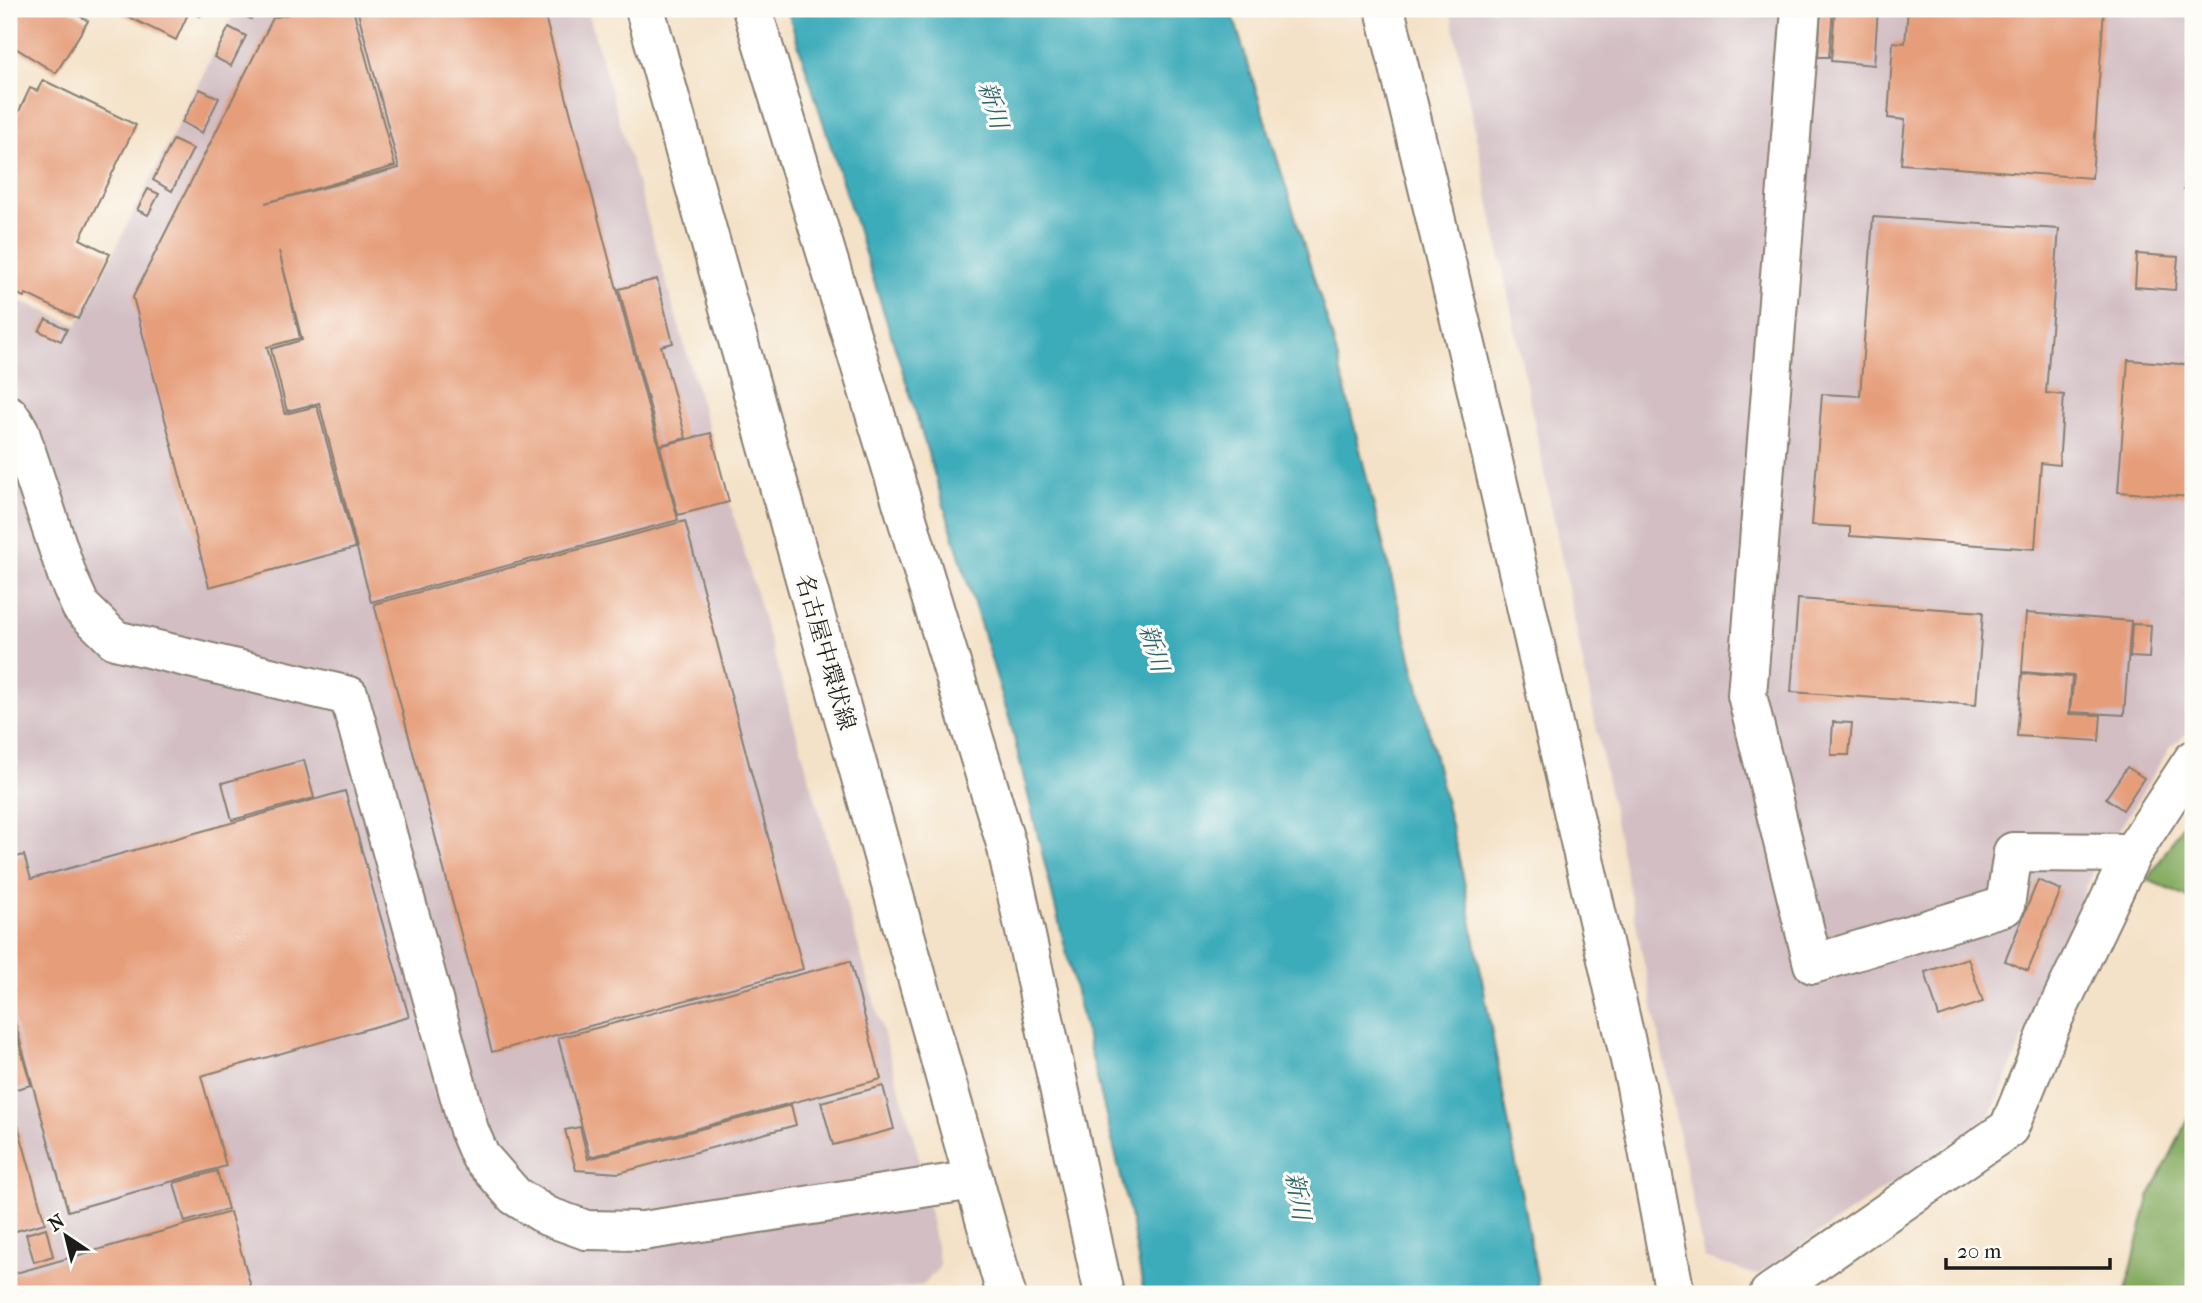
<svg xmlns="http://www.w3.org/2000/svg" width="2202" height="1303" viewBox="0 0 2202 1303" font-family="'IM FELL French Canon','Noto Serif JP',serif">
	<rect width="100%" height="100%" fill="#fdfcf7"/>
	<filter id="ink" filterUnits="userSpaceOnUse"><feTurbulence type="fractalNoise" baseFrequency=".0143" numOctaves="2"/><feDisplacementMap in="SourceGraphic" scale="14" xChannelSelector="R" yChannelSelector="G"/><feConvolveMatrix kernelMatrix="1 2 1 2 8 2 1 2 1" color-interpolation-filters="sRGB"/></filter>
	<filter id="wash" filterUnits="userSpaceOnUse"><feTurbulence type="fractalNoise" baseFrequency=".00686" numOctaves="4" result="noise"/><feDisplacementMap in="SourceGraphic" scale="28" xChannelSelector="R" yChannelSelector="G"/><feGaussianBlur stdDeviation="1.57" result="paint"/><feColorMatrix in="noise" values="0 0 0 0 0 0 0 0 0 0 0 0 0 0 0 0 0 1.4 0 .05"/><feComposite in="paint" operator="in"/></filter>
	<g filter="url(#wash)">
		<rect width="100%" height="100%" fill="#f4e2c8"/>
		<g fill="#d2bec3">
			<path d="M 236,9 L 587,9 L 917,1149 L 940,1266 L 923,1285 L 858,1294 L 9,1294 L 9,296 L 77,325 Z"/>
			<path d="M 1450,9 L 2193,9 L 2193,729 L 2170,747 L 2093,872 L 1990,1117 L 1757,1275 L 1704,1258 Z"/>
		</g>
		<g fill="#86ac62" stroke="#51643f" stroke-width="2">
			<path d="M 2193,808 L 2193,900 L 2148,880 Z"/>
			<path d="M 2193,1110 L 2193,1294 L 2125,1294 L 2149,1197 Z"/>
		</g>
		<path fill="#3dacba" stroke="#2c646b" stroke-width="2" d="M 787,9 L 1231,9 L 1332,336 L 1420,694 L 1463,876 L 1540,1294 L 1144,1294 L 1130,1214 L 1010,721 L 908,388 Z"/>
		<g id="blocks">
			<g fill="#e69e7a">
				<path d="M 9,9 L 68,9 L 88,21 L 56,73 L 17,49 L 9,63 Z"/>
				<path d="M 112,9 L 178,9 L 188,14 L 176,40 Z"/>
				<path d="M 185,9 L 203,9 L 200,16 Z"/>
				<path d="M 239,9 L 256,9 L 251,19 L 237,13 Z"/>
				<path d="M 309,9 L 353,9 L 395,166 L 265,203 L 399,168 L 357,9 L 543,9 L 678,520 L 371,602 L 319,403 L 287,411 L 271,349 L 302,340 L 279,251 L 300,338 L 267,347 L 285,414 L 317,406 L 355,548 L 209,587 L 133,297 L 273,18 Z"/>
				<path d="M 1821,9 L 1833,9 L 1829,57 L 1818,57 Z"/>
				<path d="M 1835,9 L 1878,9 L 1874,65 L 1831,61 Z"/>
				<path d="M 1908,9 L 2104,9 L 2092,178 L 1901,164 L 1905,120 L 1888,118 L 1893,42 L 1905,43 Z"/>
				<path d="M 229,27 L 246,36 L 231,66 L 214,57 Z"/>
				<path d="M 43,80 L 136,125 L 80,239 L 110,254 L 78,319 L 26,294 L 24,297 L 9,290 L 9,149 L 19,127 L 13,124 L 30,88 L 37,91 Z"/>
				<path d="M 200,89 L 219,98 L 202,133 L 182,122 Z"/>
				<path d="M 2191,97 L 2193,97 L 2193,190 L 2184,189 Z"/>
				<path d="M 173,140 L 193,149 L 172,191 L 153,180 Z"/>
				<path d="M 148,189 L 159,194 L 148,215 L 137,210 Z"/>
				<path d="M 1873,217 L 2059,229 L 2046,393 L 2064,395 L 2059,465 L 2041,463 L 2035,549 L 1850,536 L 1850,527 L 1812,525 L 1822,394 L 1860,396 Z"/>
				<path d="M 2137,254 L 2178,257 L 2175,290 L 2135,287 Z"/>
				<path d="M 657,279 L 673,343 L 661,346 L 686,438 L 660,445 L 619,289 Z"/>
				<path d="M 46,319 L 67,329 L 61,341 L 39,331 Z"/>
				<path d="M 2128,360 L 2193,365 L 2193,497 L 2118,492 Z"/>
				<path d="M 711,433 L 729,502 L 678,515 L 660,446 Z"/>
				<path d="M 685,521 L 803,969 L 492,1052 L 374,604 Z"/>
				<path d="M 1798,599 L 1983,612 L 1976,705 L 1791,692 Z"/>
				<path d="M 2026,613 L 2131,621 L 2124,715 L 2070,712 L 2074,676 L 2022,672 Z"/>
				<path d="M 2132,624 L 2151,625 L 2149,658 L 2130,657 Z"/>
				<path d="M 2022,674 L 2072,677 L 2069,714 L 2101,715 L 2099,741 L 2017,736 Z"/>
				<path d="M 1833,722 L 1852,723 L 1849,755 L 1831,755 Z"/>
				<path d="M 304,760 L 314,798 L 232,820 L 222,783 Z"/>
				<path d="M 2127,767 L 2144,778 L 2123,810 L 2106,798 Z"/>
				<path d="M 345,791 L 409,1017 L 201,1076 L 226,1166 L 68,1211 L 9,1001 L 9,859 L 24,855 L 31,879 Z"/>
				<path d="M 2038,880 L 2061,890 L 2028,971 L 2005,961 Z"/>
				<path d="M 1968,958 L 1983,1002 L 1939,1017 L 1925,972 Z"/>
				<path d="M 850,961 L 881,1079 L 590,1157 L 558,1038 Z"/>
				<path d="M 9,1009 L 31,1085 L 9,1091 Z"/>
				<path d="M 883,1086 L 894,1129 L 833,1145 L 821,1102 Z"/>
				<path d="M 10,1097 L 45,1223 L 9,1233 L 9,1098 Z"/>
				<path d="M 791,1105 L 796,1125 L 619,1173 L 576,1170 L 565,1130 L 580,1127 L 588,1159 Z"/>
				<path d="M 217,1171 L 228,1209 L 185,1222 L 174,1183 Z"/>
				<path d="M 230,1212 L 253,1294 L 9,1294 L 9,1275 Z"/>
				<path d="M 46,1228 L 53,1256 L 34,1262 L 26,1234 Z"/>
			</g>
		</g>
	</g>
	<g filter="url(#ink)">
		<use href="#blocks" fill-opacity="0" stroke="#887f72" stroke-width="2"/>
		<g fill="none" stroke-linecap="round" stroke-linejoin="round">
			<g stroke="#887f72" stroke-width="42">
				<g id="minor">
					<path d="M 752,9 L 1006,844 L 1104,1294"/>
					<path d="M 1385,9 L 1473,374 L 1636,1086 L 1675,1294"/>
					<path d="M 1801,9 L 1747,695 L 1813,964 L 2005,906 L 2013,852 L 2132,853"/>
					<path d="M 9,415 L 19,430 L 68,578 L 81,607 L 115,640 L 349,696 L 469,1130 L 480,1156 L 515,1196 L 547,1216 L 586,1230 L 643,1231 L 974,1180"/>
					<path d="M 1769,1294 L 2009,1128 L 2054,1017 L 2132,853 L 2193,760"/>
				</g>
			</g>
			<g stroke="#887f72" stroke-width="42">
				<path id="major" d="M 645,9 L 1006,1294"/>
			</g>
			<use href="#minor" stroke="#fff" stroke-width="38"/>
			<use href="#major" stroke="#fff" stroke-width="38"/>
		</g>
	</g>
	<g text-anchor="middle" stroke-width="6" stroke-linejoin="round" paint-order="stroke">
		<g font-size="23" fill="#1c1c1c" stroke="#fdfcf7">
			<text transform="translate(826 652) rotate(74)" y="8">名古屋中環状線</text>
		</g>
		<g font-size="24" font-style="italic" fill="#2c646b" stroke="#fdfcf7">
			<text transform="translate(993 105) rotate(73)" y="8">新川</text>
			<text transform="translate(1154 648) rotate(73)" y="8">新川</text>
			<text transform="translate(1298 1196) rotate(80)" y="8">新川</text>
		</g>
	</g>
	<rect width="2202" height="1303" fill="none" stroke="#fdfcf7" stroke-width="35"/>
	<g transform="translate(66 1236) rotate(325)" stroke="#fdfcf7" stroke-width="5" paint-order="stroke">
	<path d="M0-5L12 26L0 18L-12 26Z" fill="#1c1c1c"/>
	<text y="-10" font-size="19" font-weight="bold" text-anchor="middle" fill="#1c1c1c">N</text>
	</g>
	<path d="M1946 1258v10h164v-10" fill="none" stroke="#1c1c1c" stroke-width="3.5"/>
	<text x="1957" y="1258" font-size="21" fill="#1c1c1c" stroke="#fdfcf7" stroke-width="5" paint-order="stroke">20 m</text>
</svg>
